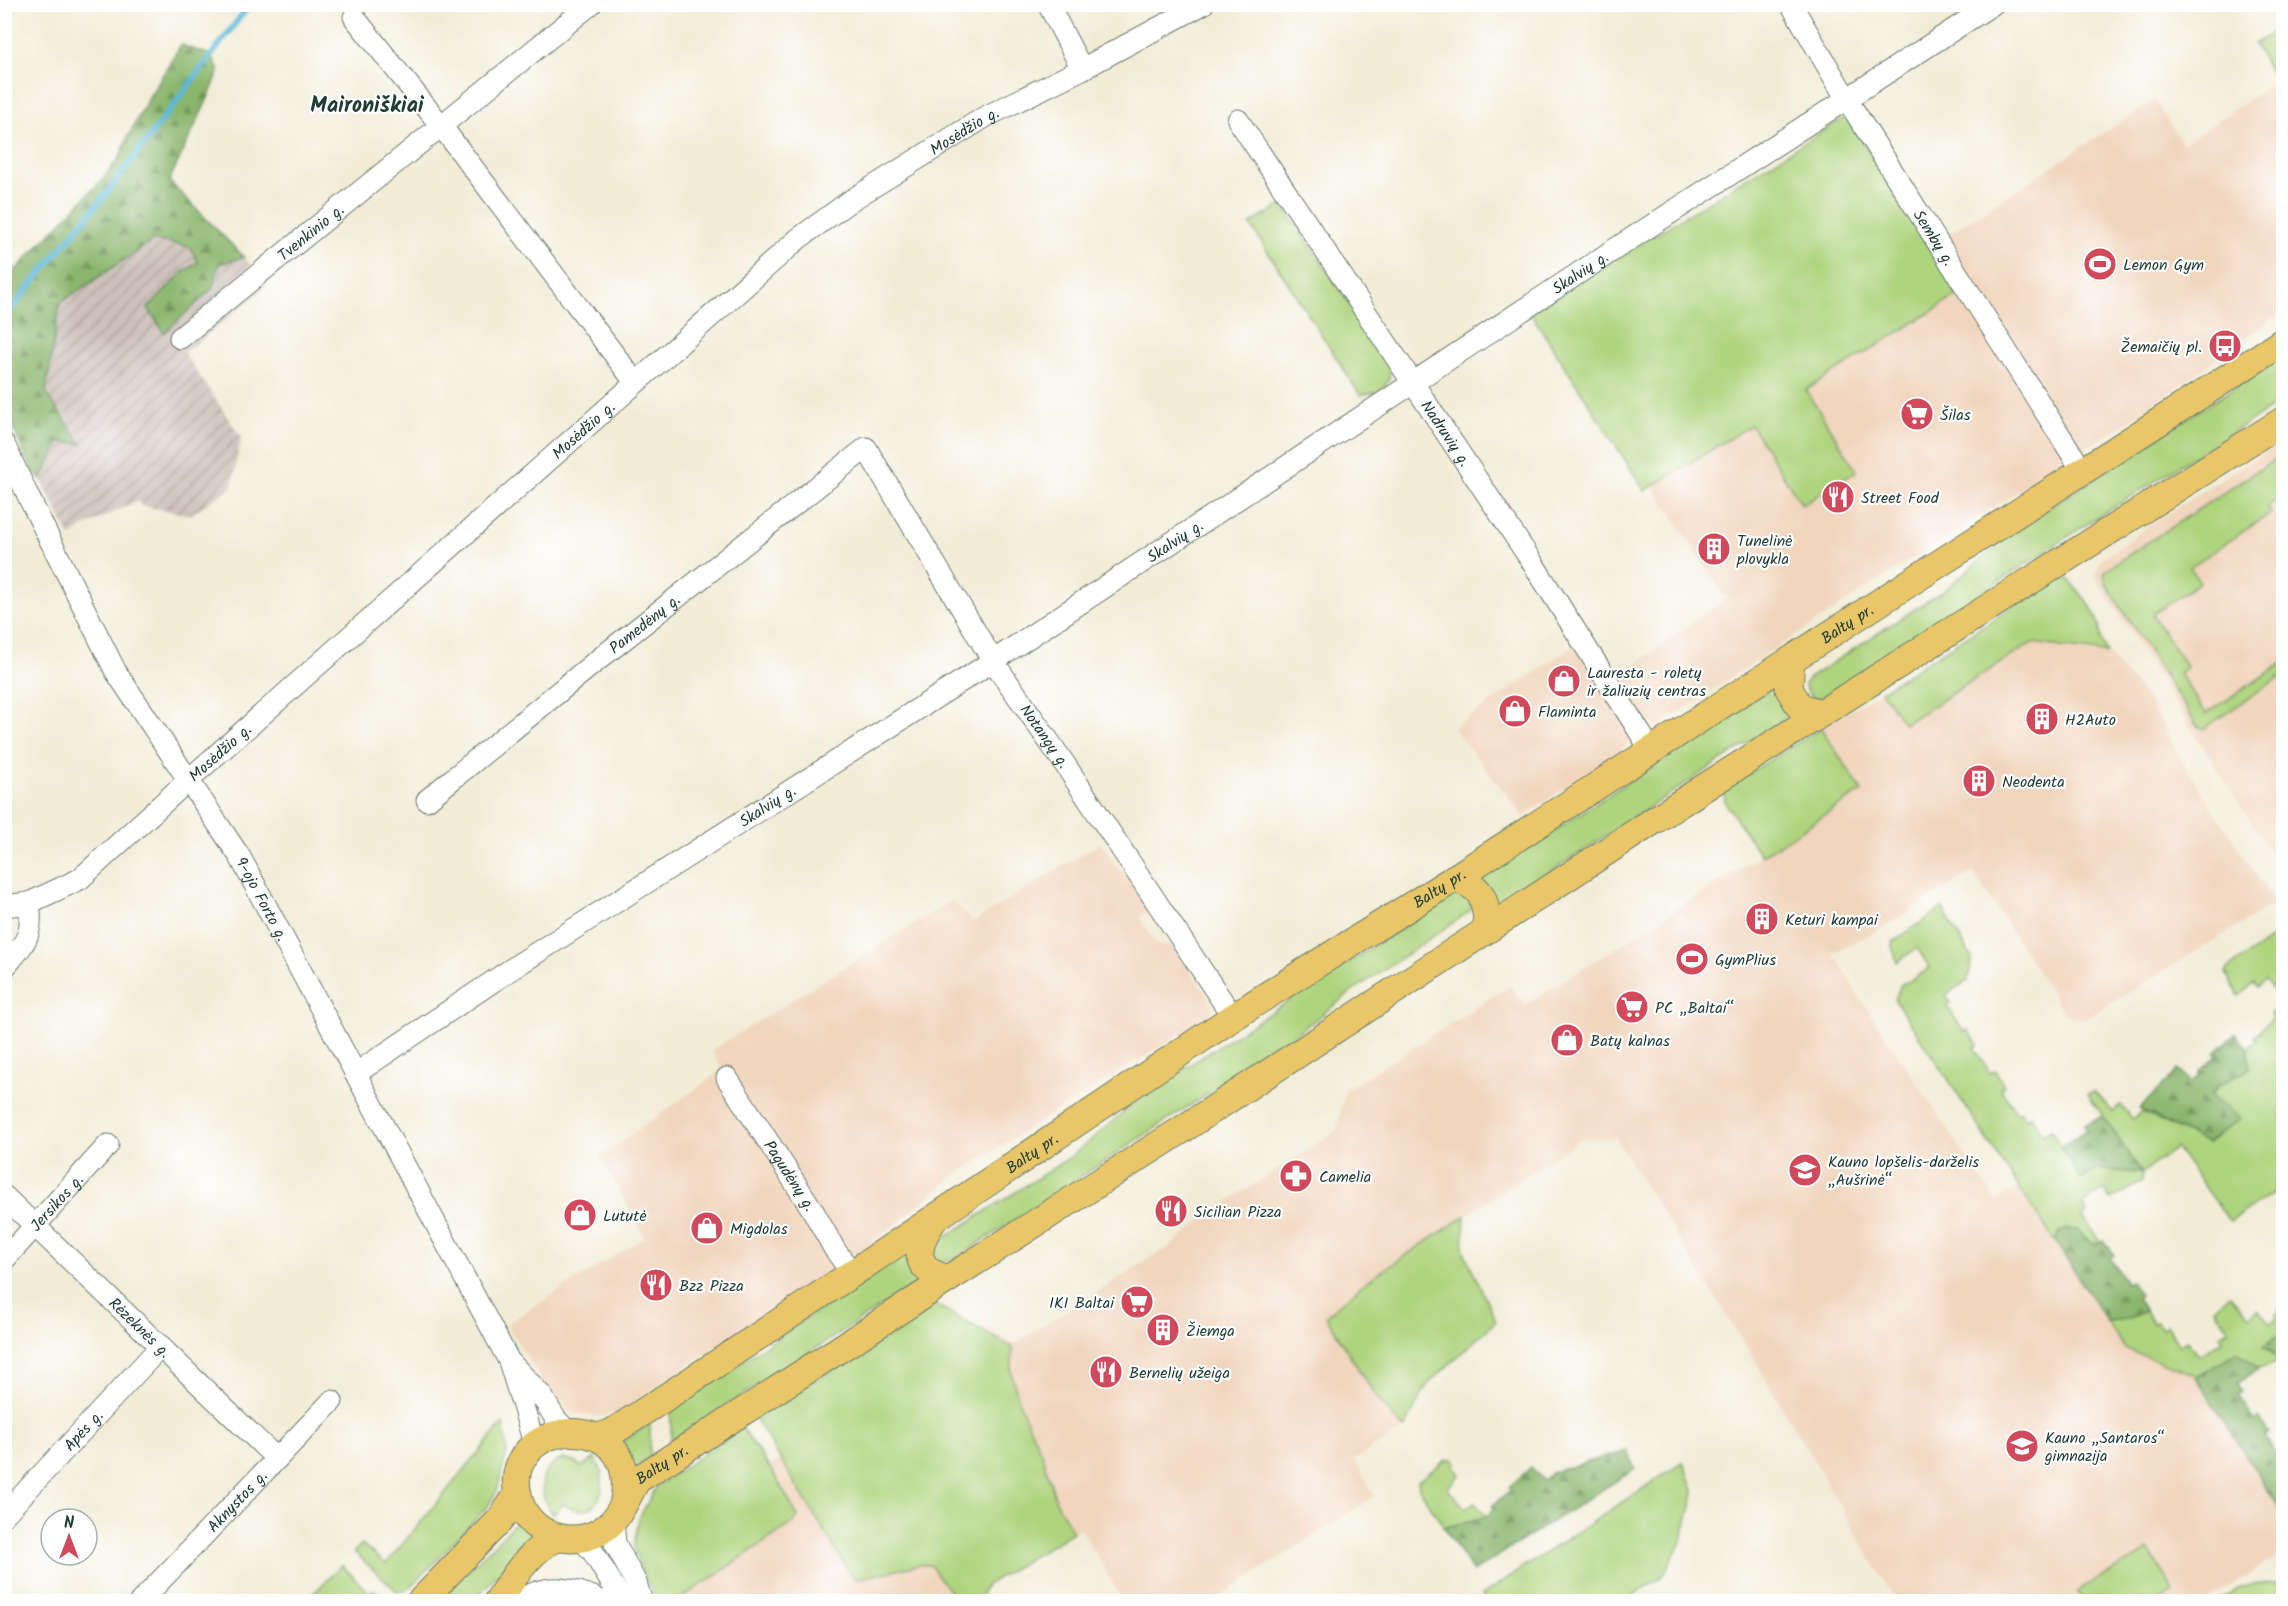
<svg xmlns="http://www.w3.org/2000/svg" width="2288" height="1606" viewBox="0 0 2288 1606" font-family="Kalam,sans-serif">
	<defs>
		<pattern id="industrial-furrows" width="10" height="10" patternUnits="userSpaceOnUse" patternTransform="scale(1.5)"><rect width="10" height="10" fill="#cec1ba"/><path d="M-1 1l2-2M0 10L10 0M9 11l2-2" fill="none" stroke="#a79e98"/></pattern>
		<pattern id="forest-firs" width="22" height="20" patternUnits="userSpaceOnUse" patternTransform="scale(1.5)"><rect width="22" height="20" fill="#8bb66d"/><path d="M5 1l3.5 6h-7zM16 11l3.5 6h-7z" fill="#71955a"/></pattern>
	</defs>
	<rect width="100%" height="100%" fill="#fff"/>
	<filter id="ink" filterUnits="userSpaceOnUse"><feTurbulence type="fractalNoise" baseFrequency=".0167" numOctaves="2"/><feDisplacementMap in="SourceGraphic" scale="12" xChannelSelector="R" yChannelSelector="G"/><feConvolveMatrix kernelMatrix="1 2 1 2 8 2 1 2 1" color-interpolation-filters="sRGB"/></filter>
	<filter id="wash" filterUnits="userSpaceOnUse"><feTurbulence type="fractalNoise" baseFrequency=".008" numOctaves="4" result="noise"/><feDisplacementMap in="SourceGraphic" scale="24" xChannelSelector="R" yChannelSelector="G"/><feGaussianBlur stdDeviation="1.35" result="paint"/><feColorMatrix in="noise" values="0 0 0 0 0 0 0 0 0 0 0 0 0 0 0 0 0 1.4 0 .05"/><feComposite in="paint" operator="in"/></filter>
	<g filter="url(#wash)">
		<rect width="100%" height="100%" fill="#f2ecd7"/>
		<g fill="#f1d5bd">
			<path d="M 2277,81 L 2284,92 L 2283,311 L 2147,409 L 1857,595 L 1658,726 L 1643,720 L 1617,678 L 1726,598 L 1653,486 L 1751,424 L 1802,505 L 1856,471 L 1806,390 L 1958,295 L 1930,246 L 2154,100 L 2183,144 Z"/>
			<path d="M 2283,440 L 2283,872 L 2096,579 L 2095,574 L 2101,560 L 2162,517 Z"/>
			<path d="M 2032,643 L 2107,653 L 2148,700 L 2187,769 L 2275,903 L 2086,1019 L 2065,1014 L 1973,872 L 1877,931 L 1833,953 L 1849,977 L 1852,986 L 1996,1201 L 2019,1186 L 2125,1349 L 2194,1374 L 2283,1514 L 2283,1553 L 2207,1601 L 1896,1601 L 1751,1354 L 1615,1138 L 1583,1138 L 1367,1281 L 1326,1316 L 1369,1384 L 1392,1417 L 1404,1429 L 1354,1460 L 1375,1496 L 1213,1601 L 1123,1601 L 1080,1528 L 986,1585 L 979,1602 L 675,1601 L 704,1509 L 983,1328 L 1016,1343 L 1176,1242 L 1206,1216 L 1336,1131 L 1346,1090 L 1510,986 L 1525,1005 L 1761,856 L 1861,790 L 1821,728 L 1881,691 L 1905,724 Z"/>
			<path d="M 1575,645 L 1629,729 L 1630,739 L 1627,745 L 1524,816 L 1453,728 Z"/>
			<path d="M 1100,843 L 1150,909 L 1140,918 L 1158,946 L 1173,946 L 1209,998 L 1212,1008 L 1211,1016 L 1036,1123 L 952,1178 L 868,1246 L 823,1274 L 616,1414 L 597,1416 L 573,1413 L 553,1398 L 506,1324 L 645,1237 L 600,1157 L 722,1070 L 712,1050 L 952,900 L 973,922 Z"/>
		</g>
		<path fill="url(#industrial-furrows)" d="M 154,239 L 190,247 L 199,261 L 183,272 L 148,307 L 163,332 L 212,289 L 219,263 L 244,257 L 267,286 L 184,353 L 241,437 L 232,487 L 190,515 L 142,506 L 137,501 L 81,528 L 70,537 L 41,479 L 60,442 L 81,443 L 48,396 L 46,390 L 60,303 Z"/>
		<g fill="#afd47e" stroke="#678859" stroke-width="1.5">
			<path d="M 2283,26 L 2283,92 L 2254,44 Z"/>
			<path d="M 1847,116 L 1958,295 L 1806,390 L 1857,471 L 1802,505 L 1751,425 L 1645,491 L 1530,312 Z"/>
			<path d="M 1282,205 L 1391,364 L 1389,379 L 1381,392 L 1360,395 L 1250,224 Z"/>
			<path d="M 2283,356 L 2283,398 L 2271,408 L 2081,528 L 1823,697 L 1817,699 C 1809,696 1805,691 1805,683 L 1809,678 L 1946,589 L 2015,530 Z"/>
			<path d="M 2283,454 L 2283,496 L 2267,507 L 2271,513 L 2190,567 L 2200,582 L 2152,615 L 2187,667 L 2179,673 L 2206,714 L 2283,663 L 2283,675 L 2203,729 L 2197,726 L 2106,584 L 2104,574 L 2107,569 Z"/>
			<path d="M 2056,579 L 2068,579 C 2079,591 2093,606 2098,622 C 2102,635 2099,640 2107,653 L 2032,643 L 1904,724 L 1881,691 Z"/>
			<path d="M 1779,683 L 1794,713 L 1495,908 L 1482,876 L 1532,845 Z"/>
			<path d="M 1821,728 L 1862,791 L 1761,856 L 1725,802 L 1724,795 L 1727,787 Z"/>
			<path d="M 1461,893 L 1467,894 L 1472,908 L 1469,912 L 1361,985 L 1272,1052 L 952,1261 L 941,1261 L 936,1257 L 935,1247 L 938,1242 L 1072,1156 L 1135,1102 L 1160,1084 L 1420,916 L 1454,895 Z"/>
			<path d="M 1942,908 L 1972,958 L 1968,980 L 1946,995 L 1951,1003 L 1947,1006 L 1964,1032 L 1968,1030 L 1978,1045 L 1974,1048 L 1990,1073 L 1995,1070 L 2004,1085 L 2000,1088 L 2017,1113 L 2021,1111 L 2026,1119 L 2031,1115 L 2043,1135 L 2051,1130 L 2081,1180 L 2098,1169 L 2141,1173 L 2088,1094 L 2094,1091 L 2113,1112 L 2121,1105 L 2133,1119 L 2142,1112 L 2208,1143 L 2211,1096 L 2218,1086 L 2249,1068 L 2248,1048 L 2257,1040 L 2254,1036 L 2273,1018 L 2270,1014 L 2283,1002 L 2283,1187 L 2230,1221 L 2176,1148 L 2142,1173 L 2142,1182 L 2110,1199 L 2104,1190 L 2082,1205 L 2087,1213 L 2083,1217 L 2100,1242 L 2094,1245 L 2077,1230 L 2060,1232 L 2055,1242 L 1895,1000 L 1901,984 L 1910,981 L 1930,968 L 1917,948 L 1897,962 L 1892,946 L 1894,941 Z"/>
			<path d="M 2275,935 L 2283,947 L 2283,1000 L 2265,980 L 2258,987 L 2254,983 L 2239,996 L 2226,973 L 2228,969 Z"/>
			<path d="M 1465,1216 L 1463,1249 L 1496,1321 L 1427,1385 L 1404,1429 C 1372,1397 1350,1354 1326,1316 L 1367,1281 Z"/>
			<path d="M 906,1251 C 906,1264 911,1274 921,1281 L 671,1441 L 671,1410 Z"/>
			<path d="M 2230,1295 L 2249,1316 L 2258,1309 L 2270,1323 L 2278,1316 L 2276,1314 L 2283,1307 L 2283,1333 L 2263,1347 L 2283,1361 L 2259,1369 L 2237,1352 L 2196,1377 L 2194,1374 L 2125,1349 L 2107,1321 L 2127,1319 L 2145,1311 L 2153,1323 L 2157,1321 L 2162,1328 L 2167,1325 L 2179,1345 L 2187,1340 L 2198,1356 L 2223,1340 L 2220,1335 L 2229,1330 L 2214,1308 Z"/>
			<path d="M 934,1304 L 1013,1348 L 1011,1372 L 1020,1405 L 1042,1455 L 1056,1501 L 1073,1532 L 986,1585 L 979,1601 L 957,1601 L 930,1565 L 918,1565 L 856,1579 L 852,1576 L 755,1418 Z"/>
			<path d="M 503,1423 L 507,1452 L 497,1491 L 489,1505 L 413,1585 L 404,1591 L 397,1591 L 354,1552 L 362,1544 L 386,1564 Z"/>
			<path d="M 650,1423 L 650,1457 L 632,1468 L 621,1443 Z"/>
			<path d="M 742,1428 L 774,1474 L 798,1517 L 794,1522 L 677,1601 L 658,1601 L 641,1570 L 634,1546 L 639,1518 L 657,1486 Z"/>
			<path d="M 595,1458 C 612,1484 598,1526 563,1504 L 553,1515 C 539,1496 535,1469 563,1459 L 575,1462 L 581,1467 Z"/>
			<path d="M 1453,1459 L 1456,1462 L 1454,1466 L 1460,1475 L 1447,1488 L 1466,1509 L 1474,1502 L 1487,1516 L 1444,1528 L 1419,1488 L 1418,1481 L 1446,1460 Z"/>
			<path d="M 1683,1462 L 1694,1494 L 1682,1540 L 1663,1576 L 1624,1601 L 1486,1601 L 1482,1595 Z"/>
			<path d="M 519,1519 L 535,1536 L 472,1601 L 438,1602 Z"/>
			<path d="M 2149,1550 L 2174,1592 L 2159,1601 L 2083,1601 L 2077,1592 Z"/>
			<path d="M 342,1565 L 367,1591 L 375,1590 L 384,1601 L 306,1601 Z"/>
			<path d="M 2258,1583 L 2283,1584 L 2283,1599 L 2269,1596 L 2249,1597 L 2242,1601 L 2218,1601 L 2237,1589 Z"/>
		</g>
		<g fill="url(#forest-firs)" stroke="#557a50" stroke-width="1.5">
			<path d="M 181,45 L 211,55 L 219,71 L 210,94 L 169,181 L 244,257 L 219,264 L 212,289 L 164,333 L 148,308 L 183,272 L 198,262 L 190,247 L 154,240 L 60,303 L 46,390 L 48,396 L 82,444 L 60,442 L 41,479 L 31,468 L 5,411 L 5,281 L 96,186 L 119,159 L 128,137 L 149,97 Z"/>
			<path d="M 2235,1034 L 2248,1048 L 2249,1068 L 2218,1086 L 2211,1096 L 2241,1118 L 2207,1143 L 2139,1109 L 2178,1070 L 2191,1083 L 2200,1076 L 2198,1073 L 2217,1056 L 2215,1053 Z"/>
			<path d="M 2103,1116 L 2142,1173 L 2098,1169 L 2081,1180 L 2062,1146 L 2087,1130 L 2084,1125 Z"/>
			<path d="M 2067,1229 L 2077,1230 L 2094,1245 L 2104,1240 L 2114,1255 L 2110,1258 L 2126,1283 L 2131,1281 L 2140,1295 L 2137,1298 L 2145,1311 L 2127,1319 L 2107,1321 L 2055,1242 L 2060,1232 Z"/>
			<path d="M 2283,1333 L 2283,1359 L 2263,1347 Z"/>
			<path d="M 2237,1352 L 2259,1369 L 2237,1383 L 2242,1392 L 2238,1395 L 2255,1421 L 2259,1418 L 2269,1433 L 2265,1436 L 2281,1461 L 2283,1460 L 2283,1514 L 2196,1377 Z"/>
			<path d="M 1627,1451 L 1635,1469 L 1473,1572 L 1444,1528 L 1487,1516 L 1494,1509 L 1492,1506 L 1511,1490 L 1509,1487 L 1531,1467 L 1544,1481 L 1553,1472 Z"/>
		</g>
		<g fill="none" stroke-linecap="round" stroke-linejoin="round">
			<path stroke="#5ab8d8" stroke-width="6" d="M 4,318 L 114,184 L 250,4"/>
		</g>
	</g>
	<g filter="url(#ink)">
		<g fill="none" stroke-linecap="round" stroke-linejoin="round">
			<g stroke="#697a6d" stroke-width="23">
				<g id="minor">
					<path d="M 1048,4 L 1082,69"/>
					<path id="s1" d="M 1791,4 L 1846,98 L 2082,470"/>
					<path d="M 354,17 L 442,127 L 635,382"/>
					<path id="s2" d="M 1238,120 L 1532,562 L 1651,750"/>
					<path id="s3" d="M 180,338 L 591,4"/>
					<path id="s4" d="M 4,444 L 30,500 L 116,672 L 240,857 L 509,1361 L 541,1395 L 555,1418 L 567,1431"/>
					<path id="s5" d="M 427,800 L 594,663 L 866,448 L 993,661 L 1062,760 L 1233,1017"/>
					<path id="s6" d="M 4,906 L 29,903 L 80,879 L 195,774 L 798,239 L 850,201 L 985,117 L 1082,69 L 1203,4"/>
					<path d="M 4,968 C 25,943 34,936 29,903"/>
					<path id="s7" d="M 355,1074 L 516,966 L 993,661 L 1612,251 L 1993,4"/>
					<path id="s8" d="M 727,1078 L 812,1209 L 835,1250 L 852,1273"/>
					<path id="s9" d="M 4,1196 L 277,1459"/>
					<path id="s10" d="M 4,1260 L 108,1145"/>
					<path d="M 510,1364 C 518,1392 528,1418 534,1446"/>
					<path id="s11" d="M 4,1515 L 161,1346"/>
					<path d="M 613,1521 L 615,1543 L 636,1583 L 642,1602"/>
					<path d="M 581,1539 L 593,1552 L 623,1602"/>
					<path id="s12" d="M 140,1602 L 332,1401"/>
					<path d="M 518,1602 C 544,1583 575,1586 603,1602"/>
				</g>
			</g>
			<g stroke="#697a6d" stroke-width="29">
				<g id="major">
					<path d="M 1791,660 L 1789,689 L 1800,707 L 1821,713"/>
					<path d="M 1454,878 C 1485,887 1485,901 1488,929"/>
					<path d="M 932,1222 C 915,1248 912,1269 948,1279"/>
					<path id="s13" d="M 598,1437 L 611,1433 C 819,1298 1023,1158 1229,1020 C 1304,970 1382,925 1458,876 C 1733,698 2008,518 2284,341"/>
					<path id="s14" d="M 624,1500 C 641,1403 495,1417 519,1500 C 531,1540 582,1552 611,1523 C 621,1513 629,1493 637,1480 L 948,1279 L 1180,1131 L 1702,789 L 2284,420"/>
					<path d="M 420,1602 L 500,1520 L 518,1494"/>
					<path d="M 497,1602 C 514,1577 529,1550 557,1538"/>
				</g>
			</g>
			<use href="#minor" stroke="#fff" stroke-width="21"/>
			<use href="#major" stroke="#e9c769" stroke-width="27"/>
		</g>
	</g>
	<defs>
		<g id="stadium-disc" transform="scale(1.725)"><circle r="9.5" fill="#d1495b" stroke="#fff"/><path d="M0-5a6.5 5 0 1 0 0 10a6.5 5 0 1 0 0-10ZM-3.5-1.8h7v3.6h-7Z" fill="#fff"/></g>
		<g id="bus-disc" transform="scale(1.725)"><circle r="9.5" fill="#d1495b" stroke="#fff"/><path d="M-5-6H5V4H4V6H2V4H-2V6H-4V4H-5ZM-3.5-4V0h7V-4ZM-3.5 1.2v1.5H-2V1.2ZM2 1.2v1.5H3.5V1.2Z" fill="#fff"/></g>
		<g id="supermarket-disc" transform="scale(1.725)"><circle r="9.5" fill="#d1495b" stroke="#fff"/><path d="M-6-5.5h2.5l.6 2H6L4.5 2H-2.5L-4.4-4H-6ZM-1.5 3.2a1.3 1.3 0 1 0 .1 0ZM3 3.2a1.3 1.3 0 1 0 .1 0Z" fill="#fff"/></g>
		<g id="restaurant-disc" transform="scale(1.725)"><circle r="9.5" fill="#d1495b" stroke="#fff"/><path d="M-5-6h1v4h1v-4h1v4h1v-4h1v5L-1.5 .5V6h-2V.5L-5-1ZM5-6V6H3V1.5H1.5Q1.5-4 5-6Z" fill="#fff"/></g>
		<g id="building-disc" transform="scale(1.725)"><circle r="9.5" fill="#d1495b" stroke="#fff"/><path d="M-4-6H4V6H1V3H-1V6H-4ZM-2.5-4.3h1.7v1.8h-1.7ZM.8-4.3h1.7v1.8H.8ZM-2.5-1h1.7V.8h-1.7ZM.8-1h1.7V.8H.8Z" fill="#fff"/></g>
		<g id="shop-disc" transform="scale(1.725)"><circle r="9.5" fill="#d1495b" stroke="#fff"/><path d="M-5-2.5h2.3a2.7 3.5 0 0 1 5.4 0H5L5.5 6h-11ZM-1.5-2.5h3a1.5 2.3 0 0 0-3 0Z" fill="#fff"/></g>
		<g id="school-disc" transform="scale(1.725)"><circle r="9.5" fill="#d1495b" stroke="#fff"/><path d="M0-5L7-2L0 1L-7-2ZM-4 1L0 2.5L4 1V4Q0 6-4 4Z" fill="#fff"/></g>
		<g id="pharmacy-disc" transform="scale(1.725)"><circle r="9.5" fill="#d1495b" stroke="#fff"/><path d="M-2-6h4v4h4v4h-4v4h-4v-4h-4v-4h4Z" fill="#fff"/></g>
	</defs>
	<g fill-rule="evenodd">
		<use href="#stadium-disc" x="2100" y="264"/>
		<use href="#bus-disc" x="2225" y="346"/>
		<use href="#supermarket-disc" x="1917" y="414"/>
		<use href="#restaurant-disc" x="1838" y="497"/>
		<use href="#building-disc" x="1714" y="549"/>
		<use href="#shop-disc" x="1564" y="681"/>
		<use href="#shop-disc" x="1515" y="711"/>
		<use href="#building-disc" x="2042" y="719"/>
		<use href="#building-disc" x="1979" y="781"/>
		<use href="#building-disc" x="1762" y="919"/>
		<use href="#stadium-disc" x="1692" y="959"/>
		<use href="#supermarket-disc" x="1632" y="1007"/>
		<use href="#shop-disc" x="1567" y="1040"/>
		<use href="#school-disc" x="1805" y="1170"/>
		<use href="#pharmacy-disc" x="1296" y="1176"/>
		<use href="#restaurant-disc" x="1171" y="1211"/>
		<use href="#shop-disc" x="580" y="1215"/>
		<use href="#shop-disc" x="707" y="1228"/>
		<use href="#restaurant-disc" x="656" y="1285"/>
		<use href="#supermarket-disc" x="1137" y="1302"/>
		<use href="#building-disc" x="1163" y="1330"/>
		<use href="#restaurant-disc" x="1106" y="1372"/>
		<use href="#school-disc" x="2022" y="1446"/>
	</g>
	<g text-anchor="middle" stroke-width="4.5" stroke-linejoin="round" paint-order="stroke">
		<g font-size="16" fill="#1f3d34" stroke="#fff">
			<text dy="6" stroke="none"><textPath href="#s6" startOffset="1242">Mosėdžio g.</textPath></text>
			<text dy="6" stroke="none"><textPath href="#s3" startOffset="168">Tvenkinio g.</textPath></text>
			<text dy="6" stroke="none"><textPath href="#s1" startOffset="274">Sembų g.</textPath></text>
			<text dy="6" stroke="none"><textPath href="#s7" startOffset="1464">Skalvių g.</textPath></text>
			<text dy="6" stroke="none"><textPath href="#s6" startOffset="756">Mosėdžio g.</textPath></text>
			<text dy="6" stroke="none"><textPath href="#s2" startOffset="376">Nadruvių g.</textPath></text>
			<text dy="6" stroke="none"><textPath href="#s7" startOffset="978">Skalvių g.</textPath></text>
			<text dy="6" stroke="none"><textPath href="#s5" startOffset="280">Pamedėnų g.</textPath></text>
			<text dy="6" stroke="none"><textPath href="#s13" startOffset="1491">Baltų pr.</textPath></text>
			<text dy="6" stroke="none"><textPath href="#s5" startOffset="902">Notangų g.</textPath></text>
			<text dy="6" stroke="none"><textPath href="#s6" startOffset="270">Mosėdžio g.</textPath></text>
			<text dy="6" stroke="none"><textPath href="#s7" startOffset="492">Skalvių g.</textPath></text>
			<text dy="6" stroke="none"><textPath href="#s13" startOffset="1005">Baltų pr.</textPath></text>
			<text dy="6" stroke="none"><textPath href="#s4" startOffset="524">9-ojo Forto g.</textPath></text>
			<text dy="6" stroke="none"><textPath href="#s13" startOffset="519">Baltų pr.</textPath></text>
			<text dy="6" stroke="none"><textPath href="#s8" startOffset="116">Pagudėnų g.</textPath></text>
			<text dy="6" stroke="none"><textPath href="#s10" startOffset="78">Jersikos g.</textPath></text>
			<text dy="6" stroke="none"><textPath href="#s9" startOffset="189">Rėzeknės g.</textPath></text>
			<text dy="6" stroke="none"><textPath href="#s11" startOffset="116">Apės g.</textPath></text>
			<text dy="6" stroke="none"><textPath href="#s14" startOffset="394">Baltų pr.</textPath></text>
			<text dy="6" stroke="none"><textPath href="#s12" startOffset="140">Aknystos g.</textPath></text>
		</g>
		<g font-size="16" fill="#1f3d34" stroke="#fff" text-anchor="start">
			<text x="2123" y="270">Lemon Gym</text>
			<text x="2202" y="352" text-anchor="end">Žemaičių pl.</text>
			<text x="1940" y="420">Šilas</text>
			<text x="1861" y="503">Street Food</text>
			<text x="1737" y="546">Tunelinė<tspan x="1737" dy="18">plovykla</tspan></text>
			<text x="1587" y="678">Lauresta - roletų<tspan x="1587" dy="18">ir žaliuzių centras</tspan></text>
			<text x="1538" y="717">Flaminta</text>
			<text x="2065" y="725">H2Auto</text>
			<text x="2002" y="787">Neodenta</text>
			<text x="1785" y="925">Keturi kampai</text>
			<text x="1715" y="965">GymPlius</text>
			<text x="1655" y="1013">PC „Baltai“</text>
			<text x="1590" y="1046">Batų kalnas</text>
			<text x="1828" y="1167">Kauno lopšelis-darželis<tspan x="1828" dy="18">„Aušrinė“</tspan></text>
			<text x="1319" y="1182">Camelia</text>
			<text x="1194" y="1217">Sicilian Pizza</text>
			<text x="603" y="1221">Lututė</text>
			<text x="730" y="1234">Migdolas</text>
			<text x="679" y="1291">Bzz Pizza</text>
			<text x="1114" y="1308" text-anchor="end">IKI Baltai</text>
			<text x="1186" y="1336">Žiemga</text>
			<text x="1129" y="1378">Bernelių užeiga</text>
			<text x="2045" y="1443">Kauno „Santaros“<tspan x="2045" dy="18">gimnazija</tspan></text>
		</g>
		<g font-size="22" font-weight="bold" fill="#1f3d34" stroke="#fff">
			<text x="367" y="112">Maironiškiai</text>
		</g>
	</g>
	<rect width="2288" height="1606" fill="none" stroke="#fff" stroke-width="24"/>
	<g transform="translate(69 1537)"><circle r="28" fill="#ffffff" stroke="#a5b1ae" stroke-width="1.5"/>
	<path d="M0-4.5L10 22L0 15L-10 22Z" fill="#d1495b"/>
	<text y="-9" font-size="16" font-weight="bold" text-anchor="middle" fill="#1f3d34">N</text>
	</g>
</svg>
